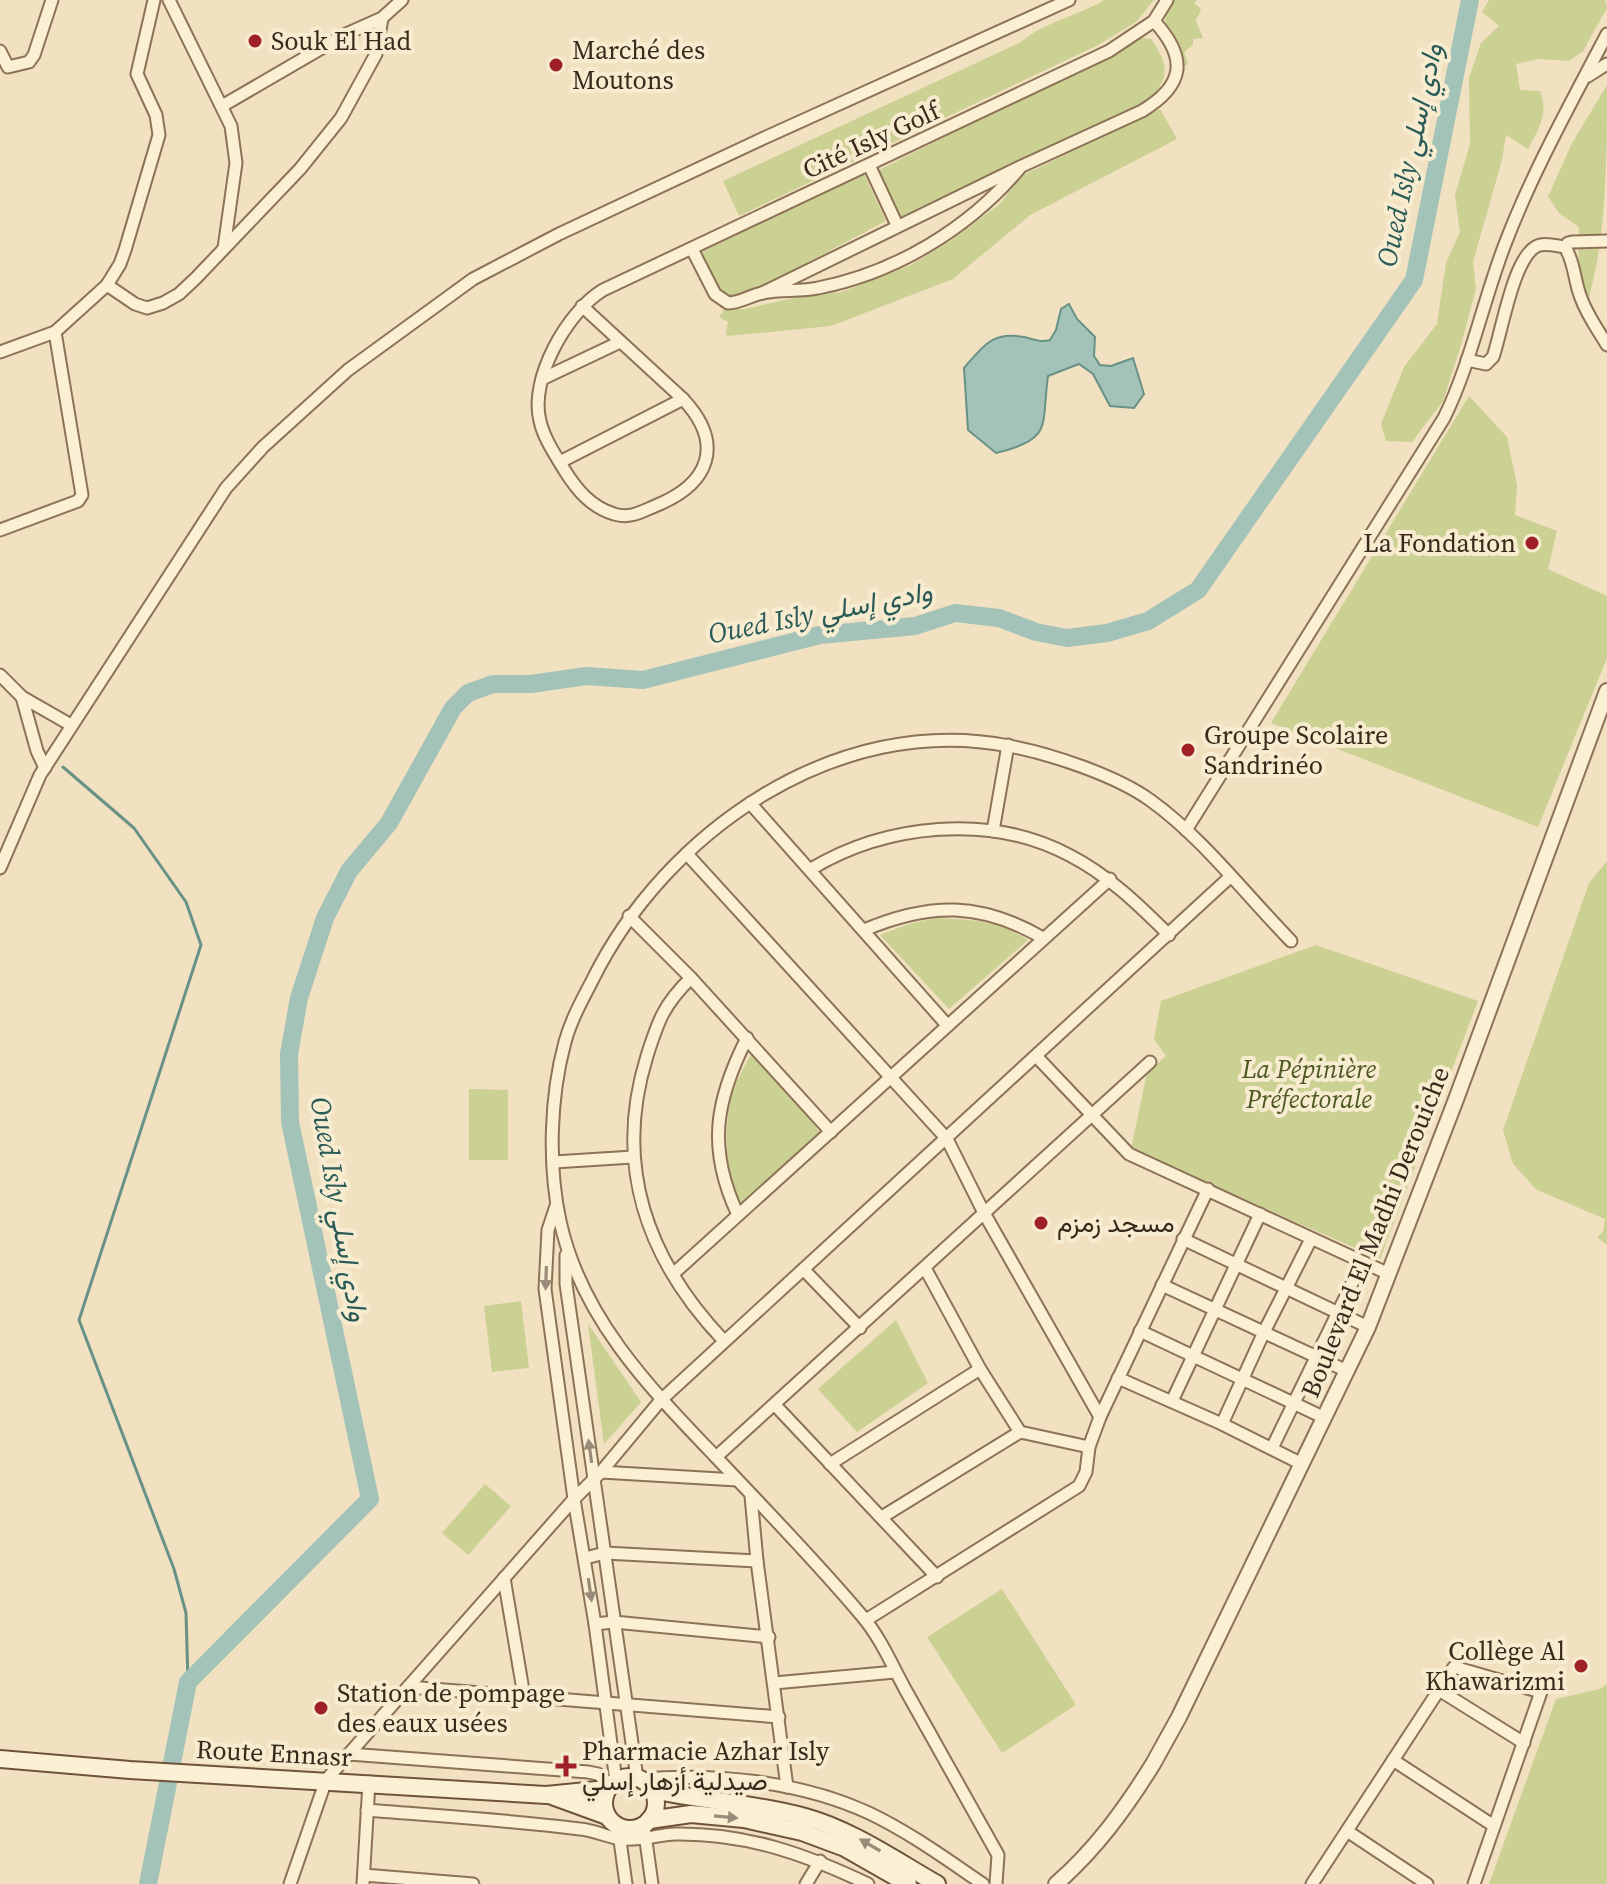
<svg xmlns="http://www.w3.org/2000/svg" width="1607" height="1884" viewBox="0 0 1607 1884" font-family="'Source Serif 4',Vazirmatn,serif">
	<rect width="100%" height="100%" fill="#f1e1c0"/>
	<g fill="#cbd093">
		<path d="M 1104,0 L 1154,0 L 1136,22 L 1098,45 L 739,216 L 723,181 L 1021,42 C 1044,22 1078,16 1104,0 Z"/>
		<path d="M 1174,0 L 1197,0 L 1194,3 L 1201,9 L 1196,21 L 1203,38 L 1193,39 L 1193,45 L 1184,52 L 1188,64 L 1181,68 L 1178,41 L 1165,25 L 1166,12 Z"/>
		<path d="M 1489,0 L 1605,0 L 1607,8 L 1583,51 L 1569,61 L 1538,59 L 1516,64 L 1520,90 L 1540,91 C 1549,114 1539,128 1528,149 L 1506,135 L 1502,160 L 1473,262 L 1476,289 L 1461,345 L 1443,401 L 1412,442 L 1386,441 L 1381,424 L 1404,367 L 1437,324 L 1446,263 L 1460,232 L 1455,195 L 1470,144 L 1469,78 L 1481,43 L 1499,26 L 1482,12 Z"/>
		<path d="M 1141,38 L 1151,39 C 1170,66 1169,76 1149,102 L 902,217 L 879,170 Z"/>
		<path d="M 1607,85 C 1607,157 1607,237 1587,304 L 1578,286 L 1579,227 L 1560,214 L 1548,197 L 1571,145 Z"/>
		<path d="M 1160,109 L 1177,139 L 1030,215 L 953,279 L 831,326 L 727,336 L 726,333 L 728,322 L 719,317 L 725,309 L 744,309 L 804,296 L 842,292 L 911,265 L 952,240 L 1001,203 L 1019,177 Z"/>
		<path d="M 864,174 L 886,221 L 753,291 L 738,298 L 721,295 L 699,253 Z"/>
		<path d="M 1469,396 L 1507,437 L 1517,485 L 1515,515 L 1557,531 L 1548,569 L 1607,596 L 1607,658 L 1538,827 L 1271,723 Z"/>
		<path d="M 1607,861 L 1607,1245 L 1597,1237 L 1603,1232 L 1605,1219 L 1537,1190 L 1513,1164 L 1503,1130 L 1589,883 Z"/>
		<path d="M 935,918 C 974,920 993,919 1028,940 L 949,1009 L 880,935 L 909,924 Z"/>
		<path d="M 1316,945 L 1478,1001 L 1380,1259 L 1131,1149 L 1147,1073 L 1166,1056 L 1154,1039 L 1161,1001 Z"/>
		<path d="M 755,1047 L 820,1133 L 741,1204 C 725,1172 723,1133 731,1099 C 735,1081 747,1063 755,1047 Z"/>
		<path d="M 469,1089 L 508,1090 L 508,1160 L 469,1160 Z"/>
		<path d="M 521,1301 L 529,1368 L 492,1372 L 484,1306 Z"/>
		<path d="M 896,1320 L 928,1383 L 857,1432 L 818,1389 Z"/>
		<path d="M 588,1324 L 641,1402 L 604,1444 Z"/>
		<path d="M 485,1484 L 511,1506 L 468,1555 L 442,1533 Z"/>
		<path d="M 1002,1589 L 1076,1705 L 1002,1753 L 927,1637 Z"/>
		<path d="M 1607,1684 L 1607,1884 L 1489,1884 L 1556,1699 L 1600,1689 Z"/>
	</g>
	<path fill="#a3c3b9" stroke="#699287" stroke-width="2" d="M 1069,304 L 1077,319 L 1095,337 L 1094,356 L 1100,365 L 1111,366 L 1133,358 L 1144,394 L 1134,408 L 1110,406 L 1093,374 L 1079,364 L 1048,376 C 1041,426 1054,439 996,453 L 968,430 L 964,368 C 983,346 992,331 1024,337 C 1034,339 1040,343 1050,340 L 1056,330 L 1061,309 Z"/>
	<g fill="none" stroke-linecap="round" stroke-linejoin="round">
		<path stroke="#699287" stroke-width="3" d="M 63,767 L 134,828 L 186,902 L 201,945 L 79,1320 L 174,1569 L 186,1613 L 188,1682"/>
		<path stroke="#a3c3b9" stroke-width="18" d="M 148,1884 L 188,1682 L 370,1499 L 290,1122 L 289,1054 L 299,998 L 325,918 L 349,871 L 389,823 L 453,708 L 468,693 L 493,684 L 531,684 L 586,676 L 643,680 L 820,635 L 915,626 L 955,613 L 999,618 L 1036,632 L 1067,638 L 1107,633 L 1148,621 L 1198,590 L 1414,280 L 1470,0"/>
		<g stroke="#8c7256" stroke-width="15">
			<g id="minor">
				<path d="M 169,0 L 231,126 L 236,163 L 224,248"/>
				<path d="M 0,51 L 8,67 L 29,62 L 34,55 L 52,0"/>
				<path d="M 1588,76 L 1607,64"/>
				<path d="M 222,106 L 346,34 L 382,18 L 402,0"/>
				<path d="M 869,165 L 897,225"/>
				<path d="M 1565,247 C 1575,263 1574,281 1581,298 C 1587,315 1598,330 1607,345"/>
				<path d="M 692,249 L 715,294 L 728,303 C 740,303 751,295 763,293 C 781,289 800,292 818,288 C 895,273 968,229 1019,169"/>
				<path d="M 107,285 L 120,264 L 125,250 L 159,135 L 156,115 L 137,74 L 154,0"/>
				<path d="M 762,293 L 1022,166 L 1142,111 C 1185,85 1188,58 1154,21"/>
				<path d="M 582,306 L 683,399 C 725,444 710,484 655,506 C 641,512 629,519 614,514 C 591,507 577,490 565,471 C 556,456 544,439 540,421 C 529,379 567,312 603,290 L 1109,51 L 1154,21 L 1167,0"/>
				<path d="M 0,352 L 55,332 L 107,285 L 135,304 L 147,308 L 163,303 L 179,294 L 196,278 L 300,169 L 341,118 L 376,54 L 382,18"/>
				<path d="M 1467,360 L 1486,364 L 1493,357 C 1502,332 1514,251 1540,245 C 1548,243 1557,246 1565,247 L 1568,243 L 1572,242 L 1607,241"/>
				<path d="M 542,379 L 620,342"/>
				<path d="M 560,462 L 683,399"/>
				<path d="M 0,530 L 78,501 L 82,495 L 55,332"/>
				<path d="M 0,675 L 22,697 L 71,725"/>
				<path d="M 22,697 L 37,751 L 45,768"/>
				<path d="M 750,803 L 947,1025"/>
				<path d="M 1186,830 L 1444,418 C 1471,363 1483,301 1505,244 C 1533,171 1571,103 1607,34"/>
				<path d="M 993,831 L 1008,745"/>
				<path d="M 687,854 L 947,1139 L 984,1213 L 1100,1417"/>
				<path d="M 0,868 L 40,775 L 226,488 L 263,447 L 348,370 L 473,279 L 559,234 L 764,138 L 1069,0"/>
				<path d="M 811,869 C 886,824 990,813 1069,855 C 1108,875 1138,904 1169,935"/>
				<path d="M 629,916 L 691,978 L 831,1132"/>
				<path d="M 864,930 C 930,902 981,902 1043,938"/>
				<path d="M 691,978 C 664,1004 658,1021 647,1056 C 613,1165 647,1260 724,1341"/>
				<path d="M 1036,1056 L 1129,1154 L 1389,1274"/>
				<path d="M 554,1162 L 633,1157"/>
				<path d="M 556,1206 L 548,1230 L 545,1289 L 574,1499 L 595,1624 L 616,1781"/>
				<path d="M 738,1215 C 707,1149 715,1101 747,1038"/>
				<path d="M 1183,1239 L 1368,1327"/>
				<path d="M 566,1255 L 566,1284 L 637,1778"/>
				<path d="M 925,1268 L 980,1369 L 1020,1432 L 1089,1447"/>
				<path d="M 804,1270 L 860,1328"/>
				<path d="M 673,1274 L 1110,879"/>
				<path d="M 1162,1285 L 1347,1371"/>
				<path d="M 1140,1331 L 1325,1418"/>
				<path d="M 1118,1378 L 1222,1424 L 1302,1464"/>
				<path d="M 1172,1401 L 1260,1214"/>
				<path d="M 775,1405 L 937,1577"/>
				<path d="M 1222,1424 L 1264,1332 L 1311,1239"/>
				<path d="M 1272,1448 L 1362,1263"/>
				<path d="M 716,1457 L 1150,1062"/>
				<path d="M 830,1464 L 980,1369"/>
				<path d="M 601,1472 L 737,1480"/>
				<path d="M 751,1496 L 757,1561 L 787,1787"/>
				<path d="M 882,1517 L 1020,1432"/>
				<path d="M 585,1558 L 605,1553 L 757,1561"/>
				<path d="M 504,1578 L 524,1696"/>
				<path d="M 866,1620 L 1079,1486 L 1086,1472 L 1089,1447 L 1100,1417 L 1208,1189"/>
				<path d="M 595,1624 L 614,1622 L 769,1637"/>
				<path d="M 774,1683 L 895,1672"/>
				<path d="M 408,1687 L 779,1717"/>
				<path d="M 1439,1690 L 1524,1743"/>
				<path d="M 349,1754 L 588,1772 L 598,1774 L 610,1785"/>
				<path d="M 1393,1760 L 1494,1826"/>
				<path d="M 641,1779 C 716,1773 799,1781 869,1813 C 909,1832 946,1859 983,1884"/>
				<path d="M 367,1810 C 438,1816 509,1820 580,1829 C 594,1830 607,1837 621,1839 C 640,1841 657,1835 675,1834 C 746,1833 805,1854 868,1884"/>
				<path d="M 618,1826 L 626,1884"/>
				<path d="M 644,1827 L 652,1884"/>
				<path d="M 1347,1831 L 1427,1884"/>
				<path d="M 364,1875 L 473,1884"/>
				<path d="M 290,1884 L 326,1780 L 574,1499 L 601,1472 L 661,1400 L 1230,877"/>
				<path d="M 363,1884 L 369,1782"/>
				<path d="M 806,1884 L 820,1861"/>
				<path d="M 996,1884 L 998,1855 C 967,1800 936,1745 905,1689 C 892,1665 880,1637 862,1616 C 815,1560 764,1508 714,1455 C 648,1386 581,1317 560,1221 C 548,1165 550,1097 565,1042 C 571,1020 582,1000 592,981 C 665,832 837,712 1009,746 C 1051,754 1115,775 1150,800 C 1203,838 1245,894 1291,941"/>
				<path d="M 1312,1884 L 1454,1667 L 1541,1692 L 1474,1884"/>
			</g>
		</g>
		<g stroke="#8c7256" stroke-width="18">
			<path id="tertiary" d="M 1056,1884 C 1096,1849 1125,1809 1153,1764 L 1179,1717 L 1368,1327 L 1455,1102 L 1607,691"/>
		</g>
		<g stroke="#6e533a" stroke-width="20">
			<g id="secondary">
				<path d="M 0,1759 L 130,1770 L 546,1795 L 607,1789"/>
				<circle cx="630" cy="1803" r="26"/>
				<path d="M 653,1790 C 703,1801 755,1803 805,1817 C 852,1830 895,1860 937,1884"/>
				<path d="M 552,1796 L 607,1816"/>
				<path d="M 649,1820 L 691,1814 L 744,1819 L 802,1832 L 845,1848 L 908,1884"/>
			</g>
		</g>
		<use href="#minor" stroke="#fbefd4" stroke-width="11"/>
		<use href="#tertiary" stroke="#fbefd4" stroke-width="14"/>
		<use href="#secondary" stroke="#fbefd4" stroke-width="16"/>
	</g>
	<defs><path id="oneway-solid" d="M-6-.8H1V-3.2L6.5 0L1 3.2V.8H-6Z" transform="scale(2)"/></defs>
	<g fill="#9a8c78">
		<use href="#oneway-solid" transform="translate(546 1278) rotate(92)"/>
		<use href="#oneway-solid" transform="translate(590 1451) rotate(-98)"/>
		<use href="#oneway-solid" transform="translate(590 1590) rotate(82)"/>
		<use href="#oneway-solid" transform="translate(726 1817) rotate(5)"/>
		<use href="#oneway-solid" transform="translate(870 1845) rotate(-150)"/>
	</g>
	<g fill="#a02125" stroke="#f8ecd0" stroke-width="3">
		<circle cx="255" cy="41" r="8"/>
		<circle cx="556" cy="65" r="8"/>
		<circle cx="1532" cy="543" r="8"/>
		<circle cx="1188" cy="750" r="8"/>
		<circle cx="1041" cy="1223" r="8"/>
		<circle cx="1581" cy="1666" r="8"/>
		<circle cx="321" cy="1708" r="8"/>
		<path d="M562 1754h8v8h8v8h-8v8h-8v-8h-8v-8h8z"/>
	</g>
	<g text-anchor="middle" stroke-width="8" stroke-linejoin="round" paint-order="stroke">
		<g font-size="26" fill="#3a2a1c" stroke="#f8ecd0" text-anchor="start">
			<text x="271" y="50">Souk El Had</text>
			<text x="572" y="59">Marché des<tspan x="572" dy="30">Moutons</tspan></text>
			<text x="1516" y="552" text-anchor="end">La Fondation</text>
			<text x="1204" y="744">Groupe Scolaire<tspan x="1204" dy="30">Sandrinéo</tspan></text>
			<text x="1057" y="1232">مسجد زمزم</text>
			<text x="1565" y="1660" text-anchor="end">Collège Al<tspan x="1565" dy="30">Khawarizmi</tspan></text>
			<text x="337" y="1702">Station de pompage<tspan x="337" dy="30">des eaux usées</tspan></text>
			<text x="582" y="1760">Pharmacie Azhar Isly<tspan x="582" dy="30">صيدلية أزهار إسلي</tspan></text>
		</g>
		<g font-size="26" fill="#3a2a1c" stroke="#f8ecd0">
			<text transform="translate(871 140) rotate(-25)" y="9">Cité Isly Golf</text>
			<text transform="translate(1375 1232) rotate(-68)" y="9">Boulevard El Madhi Derouiche</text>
			<text transform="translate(274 1753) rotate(3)" y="9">Route Ennasr</text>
		</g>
		<g font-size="26" font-style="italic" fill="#4c5821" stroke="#f8ecd0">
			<text x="1309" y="1078">La Pépinière<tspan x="1309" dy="30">Préfectorale</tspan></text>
		</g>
		<g font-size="28" font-style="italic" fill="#2a5b57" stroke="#f8ecd0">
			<text transform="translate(1409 155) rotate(-78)" y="10">Oued Isly وادي إسلي</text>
			<text transform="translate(820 612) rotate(-11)" y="10">Oued Isly وادي إسلي</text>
			<text transform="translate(340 1209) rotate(80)" y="10">Oued Isly وادي إسلي</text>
		</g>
	</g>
</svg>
